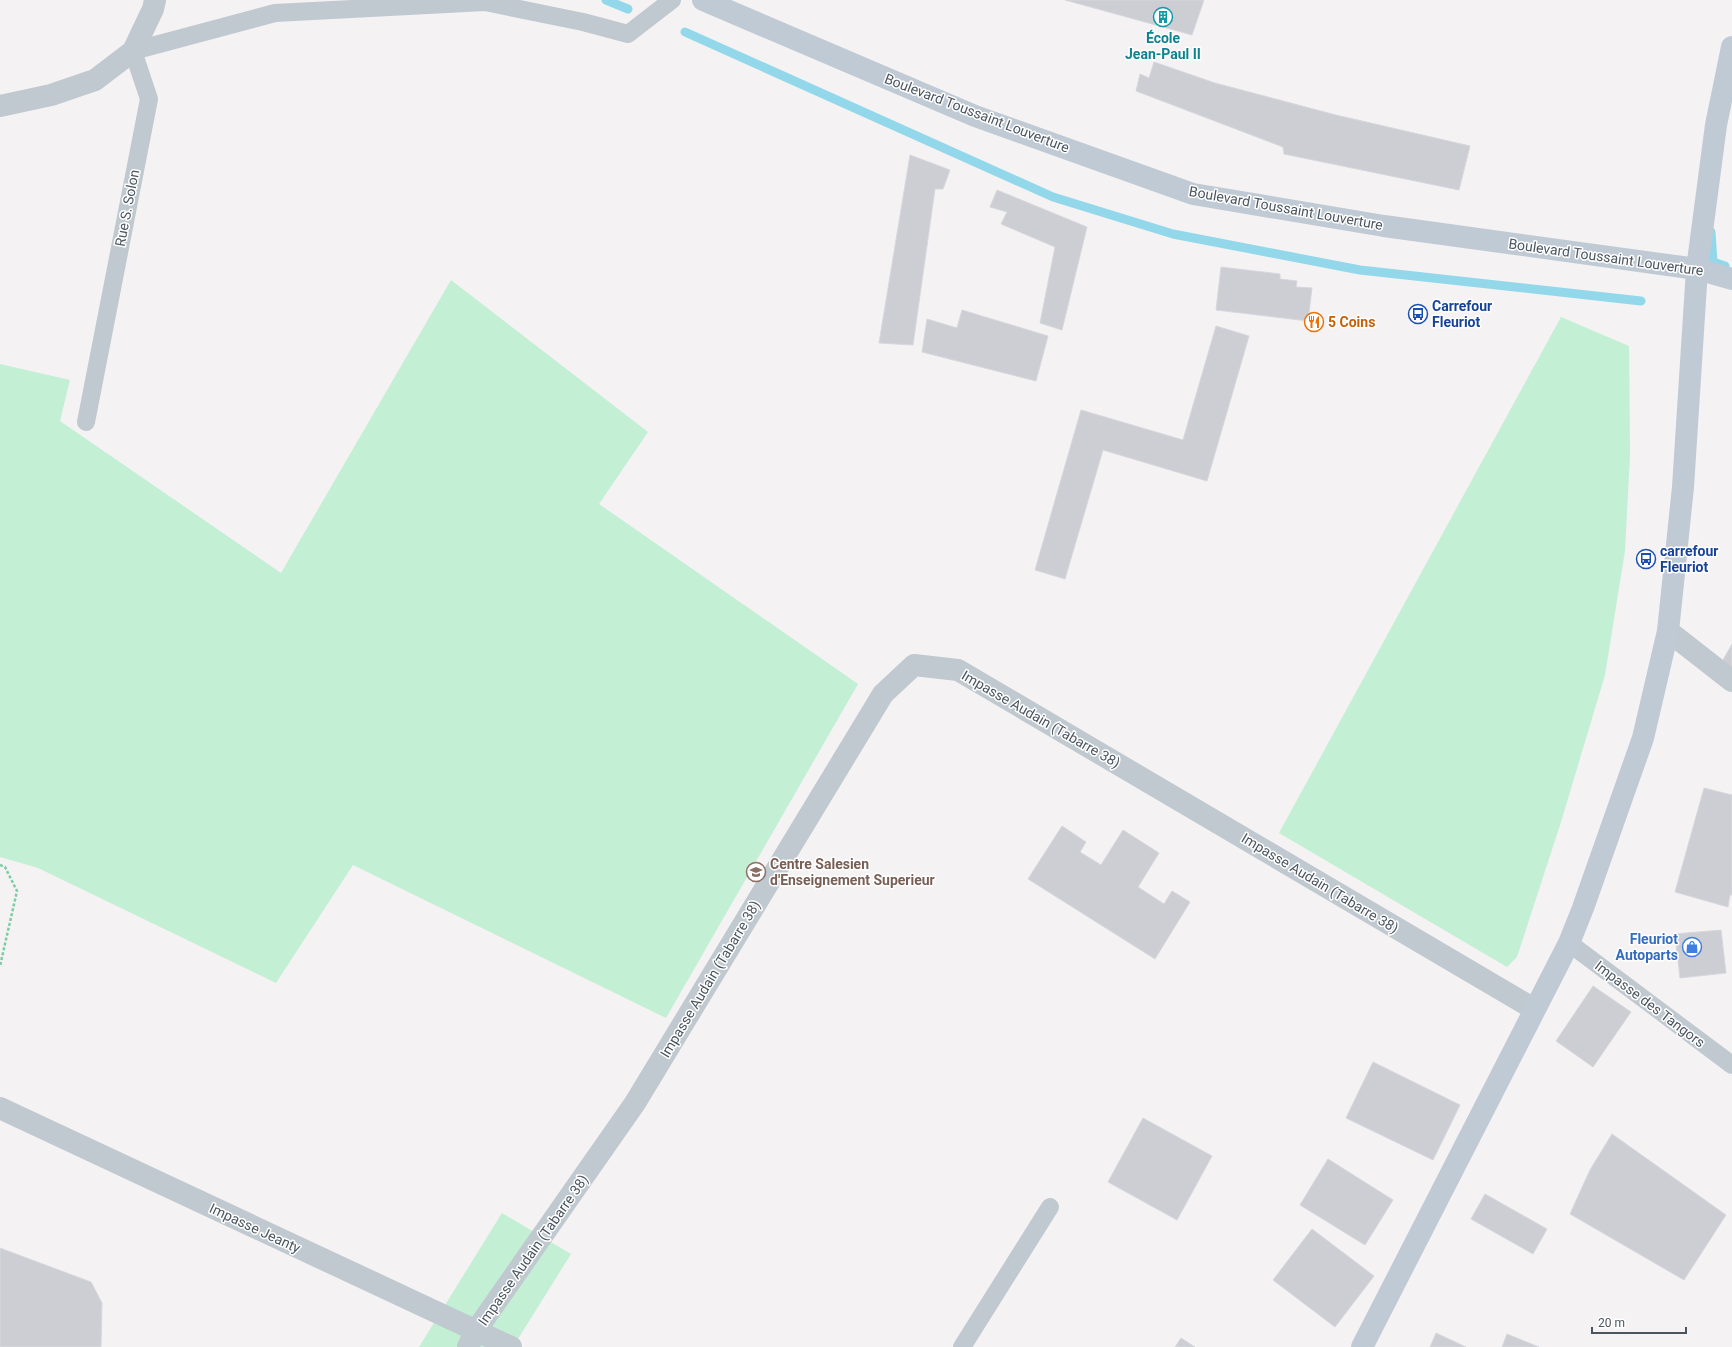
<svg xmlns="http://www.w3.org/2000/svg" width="1732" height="1347" viewBox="0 0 1732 1347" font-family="Roboto,sans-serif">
	<rect width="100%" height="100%" fill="#f4f2f2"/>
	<g fill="#c3efd4">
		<path d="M 451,280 L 648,432 L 599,504 L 858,684 L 666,1018 L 353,865 L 276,983 L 38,868 L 0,857 L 0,364 L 70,380 L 60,421 L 281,573 Z"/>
		<path d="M 1561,317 L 1629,346 L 1630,455 L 1625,551 L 1605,675 L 1561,822 L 1517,957 L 1507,967 L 1279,833 Z"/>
		<path d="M 502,1213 L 571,1254 L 513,1347 L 419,1347 Z"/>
	</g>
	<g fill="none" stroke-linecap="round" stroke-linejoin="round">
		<g stroke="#92d8ea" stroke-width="9">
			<path d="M 606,0 L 628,9"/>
			<path d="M 685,32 L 1053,197 L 1173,234 L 1360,270 L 1641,301"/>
			<path d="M 1711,232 L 1713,262 L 1725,266"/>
		</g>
	</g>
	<g fill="#ccced4" stroke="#d6d8dd">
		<path d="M 1065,0 L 1204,0 L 1192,35 Z"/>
		<path d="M 1154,62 L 1215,83 L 1336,115 L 1470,146 L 1459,190 L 1284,154 L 1283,147 L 1136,91 L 1140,74 L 1149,78 Z"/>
		<path d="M 910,155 L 950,170 L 943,189 L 935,189 L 913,345 L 879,343 Z"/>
		<path d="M 997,190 L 1087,227 L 1062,330 L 1040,323 L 1055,247 L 1001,224 L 1007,212 L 990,207 Z"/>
		<path d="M 1221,267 L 1280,274 L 1280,279 L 1297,281 L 1296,287 L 1312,288 L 1308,321 L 1216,310 Z"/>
		<path d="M 962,310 L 1048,336 L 1036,381 L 922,352 L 927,319 L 957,328 Z"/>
		<path d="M 1216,326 L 1249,336 L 1207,481 L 1103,450 L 1065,579 L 1035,570 L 1081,410 L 1183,440 Z"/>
		<path d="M 1732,644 L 1732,680 L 1719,667 Z"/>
		<path d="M 1704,788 L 1732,795 L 1732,895 L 1730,895 L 1728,907 L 1675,892 Z"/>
		<path d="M 1062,826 L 1086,842 L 1080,852 L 1101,865 L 1123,830 L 1159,853 L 1138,887 L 1164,904 L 1172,891 L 1190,902 L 1155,959 L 1028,879 Z"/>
		<path d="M 1721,930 L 1726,973 L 1680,978 L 1675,934 Z"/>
		<path d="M 1593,986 L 1631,1012 L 1593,1067 L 1556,1041 Z"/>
		<path d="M 1373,1062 L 1460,1105 L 1433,1160 L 1346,1118 Z"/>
		<path d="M 1143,1118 L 1212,1156 L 1177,1220 L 1108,1182 Z"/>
		<path d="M 1612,1134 L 1726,1215 L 1684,1280 L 1570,1214 L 1590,1170 Z"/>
		<path d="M 1328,1159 L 1393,1200 L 1365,1245 L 1300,1205 Z"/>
		<path d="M 1485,1194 L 1547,1229 L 1533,1254 L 1471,1219 Z"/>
		<path d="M 1312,1229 L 1374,1276 L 1335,1327 L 1273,1280 Z"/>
		<path d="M 0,1248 L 91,1282 L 102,1303 L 101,1347 L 0,1347 Z"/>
		<path d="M 1436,1333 L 1466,1347 L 1430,1347 Z"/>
		<path d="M 1507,1334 L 1539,1347 L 1502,1347 Z"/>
		<path d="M 1181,1338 L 1195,1347 L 1175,1347 Z"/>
	</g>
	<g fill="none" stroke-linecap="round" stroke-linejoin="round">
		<path stroke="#7ccca4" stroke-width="2.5" stroke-dasharray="3 2" stroke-linecap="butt" d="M 0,865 L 5,867 L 17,891 L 0,966"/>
		<g stroke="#c0c9d0" stroke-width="18">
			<path d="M 86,422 L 149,99 L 133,51 L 275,13 L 485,2 L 583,22 L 628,34 L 672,0"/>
			<path d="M 1569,943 L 1732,1065"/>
			<path d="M 962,1347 L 1050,1207"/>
		</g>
		<g stroke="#c0c9d0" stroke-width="22">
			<path d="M 0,106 L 51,95 L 95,80 L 133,51 L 153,9 L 155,0"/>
			<path d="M 1668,631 L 1732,681"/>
			<path d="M 0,1108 L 511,1347"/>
			<path d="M 468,1347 L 475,1332 L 635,1103 L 883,694 L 914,665 L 958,670 L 1534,1009"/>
		</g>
		<g stroke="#c0cad4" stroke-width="22">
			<path d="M 703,0 L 975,116 L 1193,194 L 1384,226 L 1697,269 L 1732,279"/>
			<path d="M 1362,1347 L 1569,943 L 1583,908 L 1643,738 L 1668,631 L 1683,487 L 1697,269 L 1716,125 L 1732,47"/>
		</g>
	</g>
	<defs>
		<g id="building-ring" transform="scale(1)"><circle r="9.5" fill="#fff" stroke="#0f9aa8" stroke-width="1.5"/><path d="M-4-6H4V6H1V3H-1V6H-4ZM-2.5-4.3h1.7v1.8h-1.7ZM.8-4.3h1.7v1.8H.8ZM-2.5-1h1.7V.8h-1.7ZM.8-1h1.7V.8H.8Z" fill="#0f9aa8"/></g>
		<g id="bus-ring" transform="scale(1)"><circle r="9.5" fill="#fff" stroke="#1a4fb4" stroke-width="1.5"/><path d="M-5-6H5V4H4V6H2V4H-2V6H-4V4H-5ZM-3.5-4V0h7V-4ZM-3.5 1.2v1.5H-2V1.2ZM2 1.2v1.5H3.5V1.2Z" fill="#1a4fb4"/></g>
		<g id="restaurant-ring" transform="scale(1)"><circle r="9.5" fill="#fff" stroke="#e8710a" stroke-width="1.5"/><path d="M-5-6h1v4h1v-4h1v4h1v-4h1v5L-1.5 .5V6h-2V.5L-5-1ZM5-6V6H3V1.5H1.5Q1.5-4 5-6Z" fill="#e8710a"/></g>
		<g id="school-ring" transform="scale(1)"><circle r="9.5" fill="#fff" stroke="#8d6e63" stroke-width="1.5"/><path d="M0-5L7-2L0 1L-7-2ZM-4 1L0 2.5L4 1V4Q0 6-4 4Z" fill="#8d6e63"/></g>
		<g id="shop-ring" transform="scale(1)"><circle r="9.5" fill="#fff" stroke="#3f7fe0" stroke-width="1.5"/><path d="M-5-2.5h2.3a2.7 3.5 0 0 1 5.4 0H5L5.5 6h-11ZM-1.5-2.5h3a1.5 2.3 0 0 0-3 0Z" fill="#3f7fe0"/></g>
	</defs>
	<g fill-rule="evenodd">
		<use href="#building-ring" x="1163" y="17"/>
		<use href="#bus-ring" x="1418" y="314"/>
		<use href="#restaurant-ring" x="1314" y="322"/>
		<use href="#bus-ring" x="1646" y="559"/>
		<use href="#school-ring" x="756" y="872"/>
		<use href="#shop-ring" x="1692" y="947"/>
	</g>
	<g text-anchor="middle" stroke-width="3" stroke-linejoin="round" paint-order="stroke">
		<g font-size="14" font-weight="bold" fill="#0d838f" stroke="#fff">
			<text x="1163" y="43">École<tspan x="1163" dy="16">Jean-Paul II</tspan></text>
		</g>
		<g font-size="14" fill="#4a555f" stroke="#fff">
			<text transform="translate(977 113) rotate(21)" y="5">Boulevard Toussaint Louverture</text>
			<text transform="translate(127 208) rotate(-79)" y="5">Rue S. Solon</text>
			<text transform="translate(1286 208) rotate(10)" y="5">Boulevard Toussaint Louverture</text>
			<text transform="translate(1606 257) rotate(8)" y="5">Boulevard Toussaint Louverture</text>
			<text transform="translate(1041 719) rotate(30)" y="5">Impasse Audain (Tabarre 38)</text>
			<text transform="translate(1320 883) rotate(31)" y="5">Impasse Audain (Tabarre 38)</text>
			<text transform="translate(710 979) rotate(-59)" y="5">Impasse Audain (Tabarre 38)</text>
			<text transform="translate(1650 1004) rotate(37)" y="5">Impasse des Tangors</text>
			<text transform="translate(255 1228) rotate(25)" y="5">Impasse Jeanty</text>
			<text transform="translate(533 1250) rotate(-55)" y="5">Impasse Audain (Tabarre 38)</text>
		</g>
		<g font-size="14" font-weight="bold" fill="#164399" stroke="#fff" text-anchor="start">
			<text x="1432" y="311">Carrefour<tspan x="1432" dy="16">Fleuriot</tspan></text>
			<text x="1660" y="556">carrefour<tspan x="1660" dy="16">Fleuriot</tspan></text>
		</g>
		<g font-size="14" font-weight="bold" fill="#c56008" stroke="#fff" text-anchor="start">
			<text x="1328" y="327">5 Coins</text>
		</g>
		<g font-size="14" font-weight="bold" fill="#785e54" stroke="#fff" text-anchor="start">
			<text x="770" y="869">Centre Salesien<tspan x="770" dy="16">d'Enseignement Superieur</tspan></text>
		</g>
		<g font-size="14" font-weight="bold" fill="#366cbe" stroke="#fff" text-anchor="end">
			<text x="1678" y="944">Fleuriot<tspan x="1678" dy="16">Autoparts</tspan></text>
		</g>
	</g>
	<path d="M1592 1327v6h94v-6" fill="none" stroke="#4a555f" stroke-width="2"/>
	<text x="1598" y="1327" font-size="12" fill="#4a555f" stroke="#ffffff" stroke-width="3" paint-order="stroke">20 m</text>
</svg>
